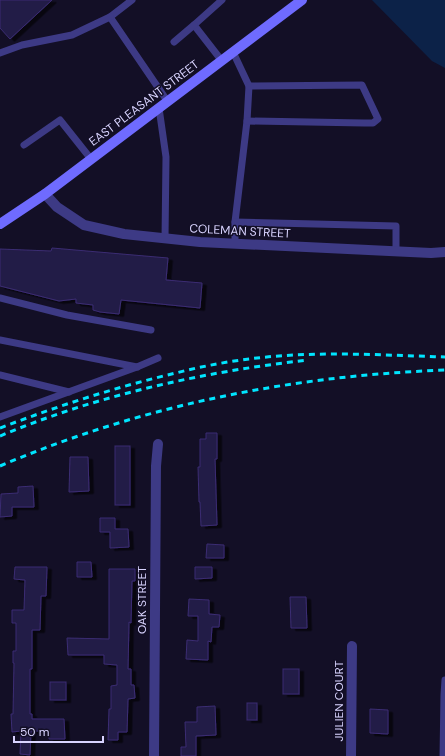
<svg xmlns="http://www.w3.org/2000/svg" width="445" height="756" viewBox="0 0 445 756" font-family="'DM Sans',sans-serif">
	<defs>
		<filter id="shadow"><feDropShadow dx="4.5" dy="2.5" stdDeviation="0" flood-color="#0009"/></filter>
	</defs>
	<rect width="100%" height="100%" fill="#130f26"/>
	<path fill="#0c2248" d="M 372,0 L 445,0 L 445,68 L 432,61 Z"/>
	<g fill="#241b47" stroke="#3b2d73" filter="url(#shadow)">
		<path d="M 0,0 L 52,0 L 10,39 L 0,28 Z"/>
		<path d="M 52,248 L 168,258 L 166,280 L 202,283 L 200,308 L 121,300 L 119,314 L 100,312 L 93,310 L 93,305 L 76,303 L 76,299 L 59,301 L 0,286 L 0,249 L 51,251 Z"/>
		<path d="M 206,433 L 217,433 L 217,459 L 215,459 L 217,525 L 201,526 L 200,502 L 199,502 L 198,467 L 200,467 L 200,439 L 206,439 Z"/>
		<rect x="115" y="446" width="15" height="59"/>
		<path d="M 70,457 L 88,457 L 89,491 L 69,492 Z"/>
		<path d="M 33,486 L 34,507 L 12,507 L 12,516 L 0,517 L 1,494 L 18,493 L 18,487 Z"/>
		<path d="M 100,518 L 115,518 L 115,529 L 128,529 L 129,547 L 110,548 L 110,532 L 100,532 Z"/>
		<path d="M 207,544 L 224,545 L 224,558 L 206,558 Z"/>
		<path d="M 77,562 L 91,562 L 92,577 L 77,577 Z"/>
		<path d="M 15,567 L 47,567 L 46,596 L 41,596 L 40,630 L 32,630 L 32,669 L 30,669 L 30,714 L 32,714 L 32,719 L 64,719 L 65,739 L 49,739 L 49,731 L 31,731 L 30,755 L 20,754 L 21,731 L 12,732 L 11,714 L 13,714 L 14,663 L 13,663 L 13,651 L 16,651 L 16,623 L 12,623 L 12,610 L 24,610 L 25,580 L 14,579 Z"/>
		<path d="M 195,567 L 212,567 L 212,578 L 195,579 Z"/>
		<path d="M 109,569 L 135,569 L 135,581 L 132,581 L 131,623 L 129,622 L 128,669 L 131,669 L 131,685 L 134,685 L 135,698 L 128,699 L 127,732 L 118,732 L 118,740 L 108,740 L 109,709 L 111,709 L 111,686 L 117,685 L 117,665 L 104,664 L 104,655 L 68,655 L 67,638 L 109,639 Z"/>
		<path d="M 290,597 L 306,597 L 307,628 L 291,628 Z"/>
		<path d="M 189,599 L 209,600 L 209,614 L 220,615 L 219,627 L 212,627 L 211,642 L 208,641 L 208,660 L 186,659 L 187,640 L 198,641 L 198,616 L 188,616 Z"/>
		<rect x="283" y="669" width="16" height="25"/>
		<rect x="50" y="682" width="16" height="18"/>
		<rect x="247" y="703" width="10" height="17"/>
		<path d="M 215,706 L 216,735 L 196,736 L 196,756 L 181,756 L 181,747 L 186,747 L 185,722 L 197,722 L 197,707 Z"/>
		<path d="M 370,709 L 388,710 L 388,734 L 370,733 Z"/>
	</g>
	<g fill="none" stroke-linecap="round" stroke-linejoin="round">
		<g stroke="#3d3a85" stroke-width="7">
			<path d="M 132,0 L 110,17 L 168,102"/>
			<path d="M 222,0 L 194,25 L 222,61"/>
			<path d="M 174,42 L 194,25"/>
			<path d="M 233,52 L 249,86 L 247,121 L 235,222 L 235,244"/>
			<path d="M 0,53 L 22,45 L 72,35 L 110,17"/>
			<path d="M 159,108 L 166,157 L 165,239"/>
			<path d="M 247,121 L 364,123 L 373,123 L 378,119 L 362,85 L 249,86"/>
			<path d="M 24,145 L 60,120 L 91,159"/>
			<path d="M 235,222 L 396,226 L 396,252"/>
			<path d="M 0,298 L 67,315 L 151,330"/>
			<path d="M 0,340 L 137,367"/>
			<path d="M 0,375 L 69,392"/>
			<path d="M 0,417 L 137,367 L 158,358"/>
			<path d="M 443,756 L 444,695 L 445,680"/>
		</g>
		<g stroke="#3d3a85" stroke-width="10">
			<path d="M 45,194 L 57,207 L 84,225 L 124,234 L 200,242 L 431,253 L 445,252"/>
			<path d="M 154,756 L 156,466 L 158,444"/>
			<path d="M 351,756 L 352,646"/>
		</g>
		<path stroke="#6f6bff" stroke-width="10" d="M 0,224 L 45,194 L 302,0"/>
		<g stroke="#00e5ff" stroke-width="3" stroke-dasharray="6 5" stroke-linecap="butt">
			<path d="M 0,428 C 58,406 116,387 176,373 C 203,366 230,361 257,358 C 319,351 382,355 445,357"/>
			<path d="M 0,436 C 98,395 202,372 308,360"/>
			<path d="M 0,466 C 144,405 289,376 445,370"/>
		</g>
	</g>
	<g text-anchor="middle" stroke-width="3" stroke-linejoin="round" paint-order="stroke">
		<g font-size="12" fill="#d9d4ff" stroke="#130f26">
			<text transform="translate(144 103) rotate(-37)" y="4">EAST PLEASANT STREET</text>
			<text transform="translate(240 231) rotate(3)" y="4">COLEMAN STREET</text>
			<text transform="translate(142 600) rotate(-90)" y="4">OAK STREET</text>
			<text transform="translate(339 701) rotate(-90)" y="4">JULIEN COURT</text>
		</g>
	</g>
	<path d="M14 736v6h89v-6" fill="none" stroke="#d9d4ff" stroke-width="2"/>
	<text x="20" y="736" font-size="12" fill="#d9d4ff" stroke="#130f26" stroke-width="3" paint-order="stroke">50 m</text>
</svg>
